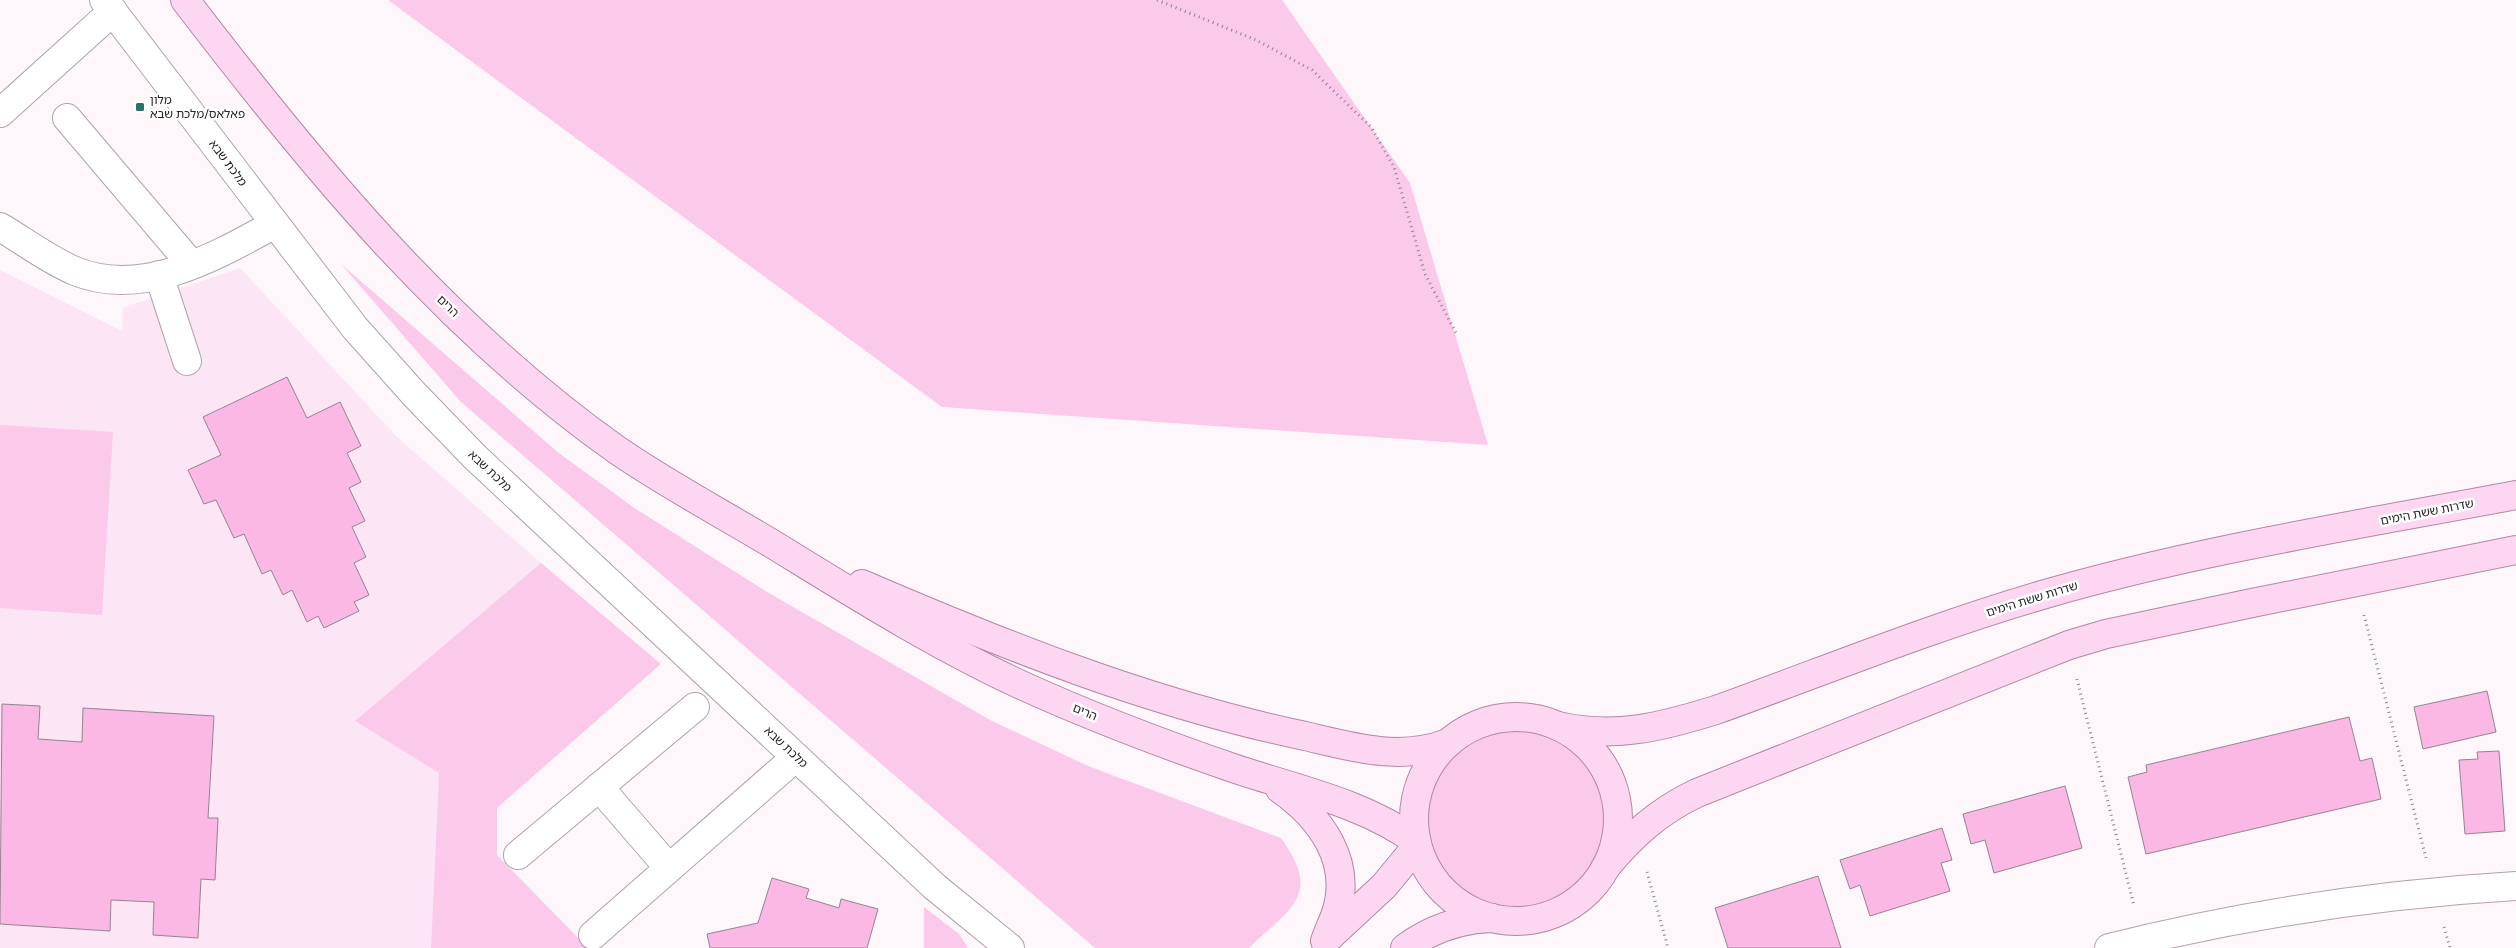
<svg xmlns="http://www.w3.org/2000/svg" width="2516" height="948" viewBox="0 0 2516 948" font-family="Figtree,'Noto Sans Hebrew',sans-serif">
	<rect width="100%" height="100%" fill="#fdf6fb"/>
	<path fill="#fce5f4" d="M 240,268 L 397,437 L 541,563 L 355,721 L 439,772 L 431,948 L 0,948 L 0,270 L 122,331 L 123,308 Z"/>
	<g fill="#fbc9ea">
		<path d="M 388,0 L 1282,0 L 1410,183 L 1488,445 L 942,407 Z"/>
		<path d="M 341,264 L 560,454 L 636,509 L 767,592 L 992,721 L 1088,766 L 1281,838 C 1323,896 1290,908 1249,948 L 1095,948 L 461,402 Z"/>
		<path d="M 0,425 L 113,432 L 102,615 L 0,608 Z"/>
		<path d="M 541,563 L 661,664 L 497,808 L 497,855 L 588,948 L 431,948 L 439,773 L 355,721 Z"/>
		<circle cx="1516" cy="819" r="91"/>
		<path d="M 924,907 L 959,934 L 968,948 L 924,948 Z"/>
	</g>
	<g fill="#fbb8e5" stroke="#93858e">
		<path d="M 287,377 L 307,418 L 340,402 L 361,446 L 347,453 L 361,482 L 349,488 L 365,521 L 352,527 L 366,557 L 354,563 L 369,595 L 354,602 L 359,611 L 324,628 L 318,616 L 307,622 L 292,590 L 283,595 L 271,570 L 262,574 L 244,534 L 234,538 L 216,500 L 204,504 L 188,470 L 221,455 L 203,417 Z"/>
		<path d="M 2487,691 L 2496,732 L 2423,749 L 2414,707 Z"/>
		<path d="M 2,704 L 40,706 L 38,739 L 82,742 L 83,708 L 214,716 L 208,818 L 218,818 L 215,880 L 201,879 L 198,938 L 153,935 L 154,902 L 111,900 L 110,931 L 0,924 Z"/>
		<path d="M 2349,717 L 2360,761 L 2372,758 L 2381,799 L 2146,854 L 2128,777 L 2147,772 L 2146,765 Z"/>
		<path d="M 2499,751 L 2505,831 L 2465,834 L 2459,760 L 2478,759 L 2477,752 Z"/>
		<path d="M 2065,786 L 2082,848 L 1994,873 L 1985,840 L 1971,844 L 1963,814 Z"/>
		<path d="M 1942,828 L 1952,860 L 1941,863 L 1950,891 L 1870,916 L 1860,885 L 1850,889 L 1840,860 Z"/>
		<path d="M 1818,876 L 1841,948 L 1728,948 L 1715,908 Z"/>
		<path d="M 772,878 L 809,889 L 806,898 L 839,908 L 841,899 L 878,909 L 867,948 L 710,948 L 707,934 L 758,923 Z"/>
	</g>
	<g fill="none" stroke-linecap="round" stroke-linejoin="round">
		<g stroke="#b1a2ab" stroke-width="30">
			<g id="minor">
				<path d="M 104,0 L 355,328 L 414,394 L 475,457 L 935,887 L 1010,948"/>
				<path d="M 0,113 L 113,11"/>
				<path d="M 67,118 L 191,264"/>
				<path d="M 0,227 C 24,241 49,260 75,271 C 143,299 216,256 275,224"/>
				<path d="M 159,275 L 187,361"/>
				<path d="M 599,787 L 669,868"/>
				<path d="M 518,855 L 695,707"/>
				<path d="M 593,935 L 796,757"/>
				<path d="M 2109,948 C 2241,915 2380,894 2516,886"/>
			</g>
		</g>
		<g stroke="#b287a3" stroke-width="30">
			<g id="major">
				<path d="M 185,0 C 311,165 446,329 617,450 C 668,485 721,513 774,545 C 854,594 933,644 1019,684 C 1089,716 1160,743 1233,768 C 1295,789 1362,802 1416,841"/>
				<path d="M 862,584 C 1006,646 1152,704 1305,736 C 1352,747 1398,761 1445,744"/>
				<circle cx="1516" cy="819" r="102"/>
				<path d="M 1558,726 C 1615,739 1661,727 1716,710 C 1824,671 1932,627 2042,595 C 2197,550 2358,525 2516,495"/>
				<path d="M 1280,789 C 1320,817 1353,861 1336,913 C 1333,922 1328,932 1325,941"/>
				<path d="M 1605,868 C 1632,835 1659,811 1697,793 L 2069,645 L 2106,634 L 2252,603 L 2516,550"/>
				<path d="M 1328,938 L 1384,886 L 1417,846"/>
				<path d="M 1405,948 C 1431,929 1459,919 1492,918"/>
			</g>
		</g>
		<g stroke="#8c8589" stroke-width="3" stroke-dasharray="1 4" stroke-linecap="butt">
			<path d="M 1157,0 L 1256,40 L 1312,70 L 1371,127 L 1394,167 L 1425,274 L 1456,333"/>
			<path d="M 2364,615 L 2426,858"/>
			<path d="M 2077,679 L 2134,906"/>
			<path d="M 1647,872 L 1668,948"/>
			<path d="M 2444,927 L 2450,948"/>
		</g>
		<use href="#minor" stroke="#fff" stroke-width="28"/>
		<use href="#major" stroke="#fdd7f1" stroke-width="28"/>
	</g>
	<rect fill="#28726d" stroke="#fff" stroke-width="2" x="135" y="102" width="10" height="10" rx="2.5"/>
	<g text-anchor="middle" stroke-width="5" stroke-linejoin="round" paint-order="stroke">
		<g font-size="12" fill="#282225" stroke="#fff" text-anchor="start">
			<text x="150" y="104">מלון<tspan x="150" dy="14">פאלאס/מלכת שבא</tspan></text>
		</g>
		<g font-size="12" fill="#282225" stroke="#fff">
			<text transform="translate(228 163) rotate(53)" y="4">מלכת שבא</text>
			<text transform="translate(448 306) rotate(44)" y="4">הרים</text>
			<text transform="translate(490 471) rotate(43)" y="4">מלכת שבא</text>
			<text transform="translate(2427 512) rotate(-11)" y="4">שדרות ששת הימים</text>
			<text transform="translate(2032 599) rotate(-17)" y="4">שדרות ששת הימים</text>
			<text transform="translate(1085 712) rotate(23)" y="4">הרים</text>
			<text transform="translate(786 747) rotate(43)" y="4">מלכת שבא</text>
		</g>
	</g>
</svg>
